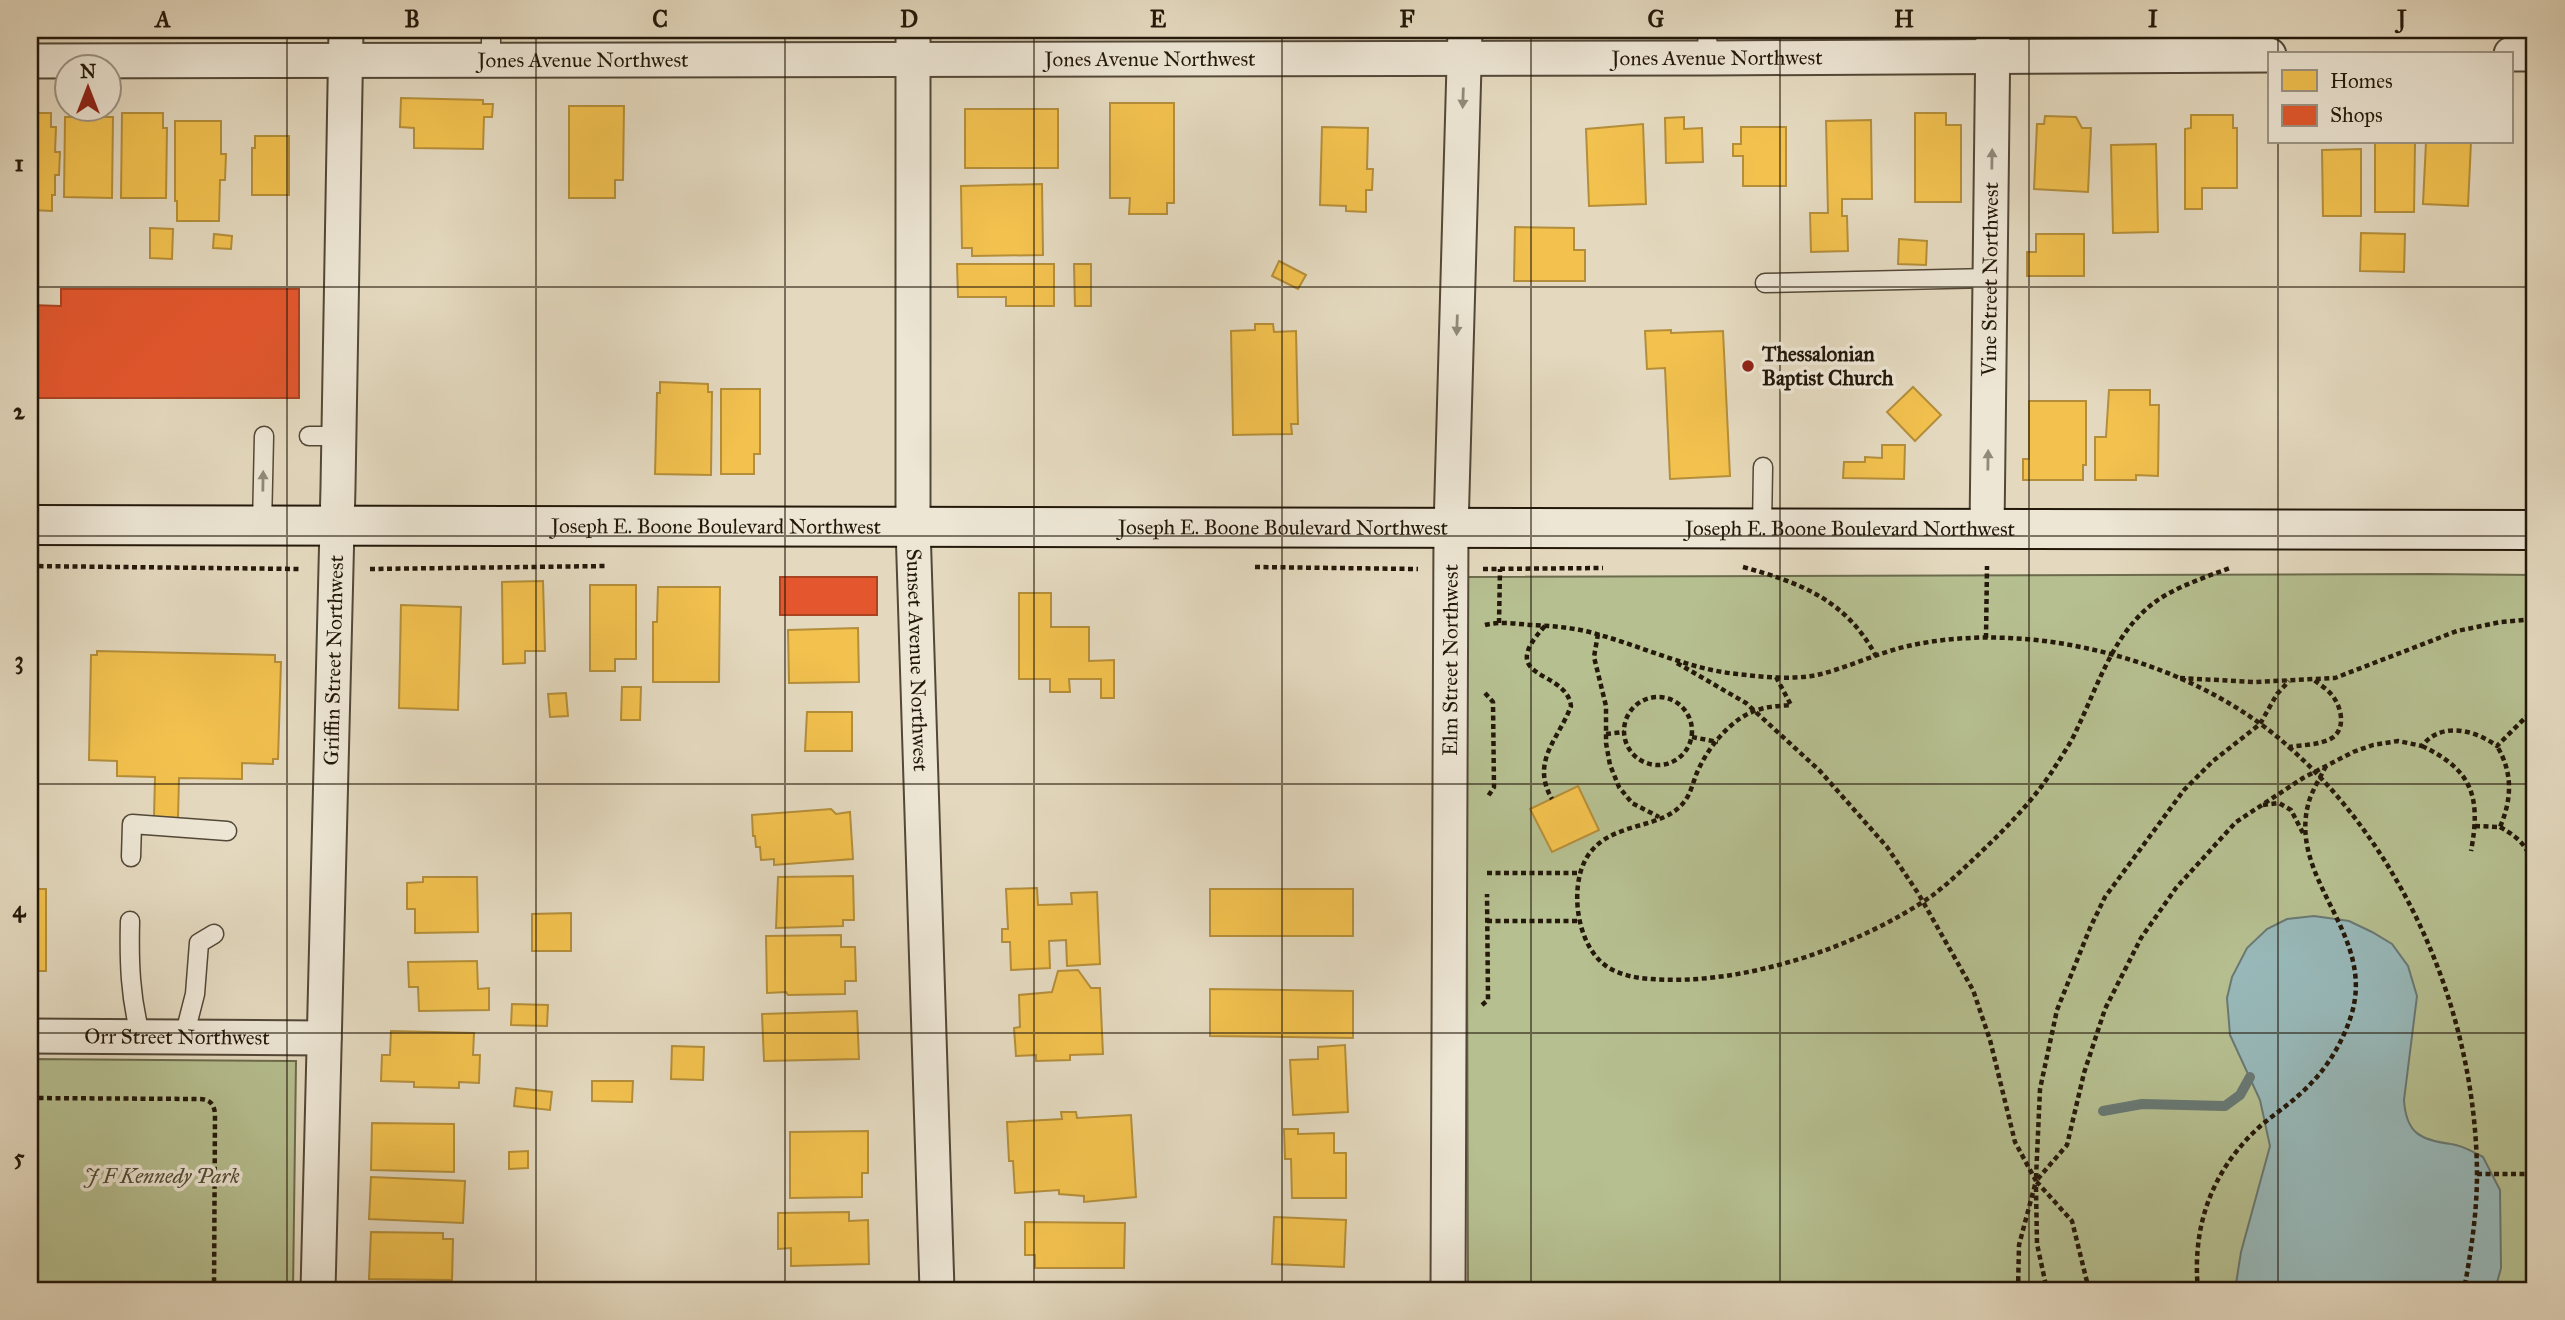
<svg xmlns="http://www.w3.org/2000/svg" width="2565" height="1320" viewBox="0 0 2565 1320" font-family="'IM FELL Great Primer',serif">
	<rect width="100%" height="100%" fill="#e4d9bf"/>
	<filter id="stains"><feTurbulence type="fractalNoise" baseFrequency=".00286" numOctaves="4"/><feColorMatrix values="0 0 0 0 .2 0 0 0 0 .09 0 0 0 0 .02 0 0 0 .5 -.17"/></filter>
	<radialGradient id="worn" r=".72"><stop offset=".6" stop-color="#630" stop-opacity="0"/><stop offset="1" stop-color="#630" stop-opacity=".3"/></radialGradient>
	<g fill="#b6bf90" stroke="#6c6c4d" stroke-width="2">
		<path d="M 2427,574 L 2535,575 L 2535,1290 L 1468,1290 L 1466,577 Z"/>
		<path d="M 30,1059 L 296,1061 L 293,1290 L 30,1290 Z"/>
	</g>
	<path fill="#98b9ba" stroke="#697974" stroke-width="2" d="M 2314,916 L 2349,921 L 2372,932 L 2392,944 L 2408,966 L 2417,996 L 2404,1100 C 2406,1133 2420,1140 2451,1144 C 2462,1145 2473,1152 2483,1157 L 2500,1190 L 2501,1268 L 2495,1290 L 2235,1290 L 2241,1252 L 2270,1146 L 2260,1100 L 2230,1035 L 2227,998 L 2232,977 L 2247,948 L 2267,929 L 2287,919 Z"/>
	<g fill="#f2c14e" stroke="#b48e3a" stroke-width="2">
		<path d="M 401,98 L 483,100 L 483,104 L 493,104 L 492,117 L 484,117 L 483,149 L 414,148 L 414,128 L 400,127 Z"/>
		<path d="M 1110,103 L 1174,103 L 1174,203 L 1167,203 L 1167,214 L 1129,214 L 1130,198 L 1110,198 Z"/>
		<path d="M 569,106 L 624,106 L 623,180 L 615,180 L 615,198 L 569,198 Z"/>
		<rect x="965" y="109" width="93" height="59"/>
		<path d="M 30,113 L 51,113 L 51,127 L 56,127 L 55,152 L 60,152 L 59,175 L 55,175 L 55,195 L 52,195 L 52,211 L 31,210 Z"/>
		<path d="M 122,113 L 163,113 L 163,128 L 167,128 L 166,198 L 121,198 Z"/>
		<path d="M 1915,113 L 1946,113 L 1946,125 L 1961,125 L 1961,202 L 1915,202 Z"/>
		<path d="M 2191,115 L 2233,115 L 2233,128 L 2237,128 L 2237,188 L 2202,188 L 2202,209 L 2185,209 L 2185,129 L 2191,128 Z"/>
		<path d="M 2045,116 L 2076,117 L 2082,128 L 2091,128 L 2088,192 L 2034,189 L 2037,124 L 2044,124 Z"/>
		<path d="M 65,117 L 113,117 L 112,198 L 64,197 Z"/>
		<path d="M 1684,117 L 1684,129 L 1702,128 L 1703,162 L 1666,163 L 1665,118 Z"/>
		<path d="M 1871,120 L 1872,199 L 1842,199 L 1842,216 L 1847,216 L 1848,251 L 1811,252 L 1810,213 L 1828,213 L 1826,121 Z"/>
		<path d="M 175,121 L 221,121 L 221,154 L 226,154 L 225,180 L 220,180 L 219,221 L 177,221 L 177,201 L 175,201 Z"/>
		<path d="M 1643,124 L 1646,204 L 1589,206 L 1586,129 Z"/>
		<path d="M 1322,127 L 1368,128 L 1367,169 L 1373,169 L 1372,190 L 1366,190 L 1366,212 L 1346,211 L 1346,206 L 1320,205 Z"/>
		<path d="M 1741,127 L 1786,127 L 1786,186 L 1743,186 L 1743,156 L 1733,156 L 1733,144 L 1741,144 Z"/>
		<path d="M 255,136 L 289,136 L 289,195 L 252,195 L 252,148 L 255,148 Z"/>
		<path d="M 2375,142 L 2415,143 L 2414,212 L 2375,212 Z"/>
		<path d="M 2426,142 L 2471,142 L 2468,206 L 2423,204 Z"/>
		<path d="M 2156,144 L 2158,232 L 2113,233 L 2111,145 Z"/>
		<path d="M 2361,149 L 2361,216 L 2323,216 L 2322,150 Z"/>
		<path d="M 1042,184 L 1043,255 L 972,256 L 972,248 L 962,248 L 961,186 Z"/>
		<path d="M 1515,227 L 1574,228 L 1574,250 L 1585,250 L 1585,281 L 1514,281 Z"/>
		<path d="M 150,228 L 173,229 L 172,259 L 150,258 Z"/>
		<path d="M 2361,233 L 2405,234 L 2404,272 L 2360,271 Z"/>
		<path d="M 214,234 L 232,236 L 231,249 L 213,248 Z"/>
		<path d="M 2036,234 L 2084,234 L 2084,276 L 2027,276 L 2027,252 L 2036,252 Z"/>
		<path d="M 1899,239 L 1927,241 L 1926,265 L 1898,264 Z"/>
		<path d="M 1279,261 L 1306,275 L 1298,289 L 1272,276 Z"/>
		<path d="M 957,264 L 1054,264 L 1054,306 L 1006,306 L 1006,297 L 958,297 Z"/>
		<path d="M 1074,264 L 1091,264 L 1091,306 L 1075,306 Z"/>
		<path d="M 1255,324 L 1273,324 L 1274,332 L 1296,331 L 1298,424 L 1291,424 L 1292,434 L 1233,435 L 1231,331 L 1255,330 Z"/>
		<path d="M 1671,330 L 1671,333 L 1723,331 L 1730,476 L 1670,479 L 1665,368 L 1647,369 L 1645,331 Z"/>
		<path d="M 660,382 L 708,384 L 708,392 L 712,392 L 711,475 L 655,474 L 657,393 L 660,393 Z"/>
		<path d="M 1913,387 L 1941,415 L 1915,441 L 1887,412 Z"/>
		<path d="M 721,389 L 760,389 L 760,454 L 754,454 L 754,474 L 721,474 Z"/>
		<path d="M 2109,390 L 2150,390 L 2150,405 L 2159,405 L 2158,476 L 2136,475 L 2136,480 L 2095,480 L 2095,437 L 2106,437 Z"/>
		<path d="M 2029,401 L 2086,401 L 2086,465 L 2083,465 L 2083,480 L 2023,480 L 2023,459 L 2029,459 Z"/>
		<path d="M 1882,445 L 1905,445 L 1904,479 L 1843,478 L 1844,462 L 1865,462 L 1865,457 L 1882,458 Z"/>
		<path d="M 543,581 L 545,651 L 525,651 L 525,663 L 503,664 L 502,582 Z"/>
		<path d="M 590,585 L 636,585 L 636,659 L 615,659 L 615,671 L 590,671 Z"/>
		<path d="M 658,587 L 720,587 L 719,682 L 653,682 L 653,622 L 657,622 Z"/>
		<path d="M 1019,593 L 1051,593 L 1051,627 L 1089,627 L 1089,661 L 1114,660 L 1114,698 L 1101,698 L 1101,679 L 1069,679 L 1070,692 L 1050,692 L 1050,679 L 1019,679 Z"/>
		<path d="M 401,605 L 461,607 L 458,710 L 399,708 Z"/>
		<path d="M 858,628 L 859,682 L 789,683 L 788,630 Z"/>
		<path d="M 97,651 L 275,655 L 275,662 L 281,662 L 278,759 L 273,759 L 273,764 L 242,763 L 242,779 L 179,778 L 178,818 L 154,817 L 155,777 L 117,776 L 117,761 L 89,760 L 91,655 L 97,655 Z"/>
		<path d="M 622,687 L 641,687 L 640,720 L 621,720 Z"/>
		<path d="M 566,693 L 568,716 L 550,717 L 548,694 Z"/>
		<path d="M 807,712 L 852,712 L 852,751 L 805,751 Z"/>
		<path d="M 1578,786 L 1599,830 L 1552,852 L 1530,809 Z"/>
		<path d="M 831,809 L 836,814 L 850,812 L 853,859 L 774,865 L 774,859 L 761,860 L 760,847 L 756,847 L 755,836 L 753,836 L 752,815 Z"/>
		<path d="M 853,876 L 854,920 L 843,920 L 843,926 L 776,928 L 778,877 Z"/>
		<path d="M 423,877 L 477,877 L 478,932 L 415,933 L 415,909 L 407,909 L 407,883 L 423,882 Z"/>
		<path d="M 1037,888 L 1038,905 L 1072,904 L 1071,893 L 1097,892 L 1100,964 L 1067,966 L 1066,940 L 1049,941 L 1050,968 L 1011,970 L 1010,942 L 1002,942 L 1002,929 L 1008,929 L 1006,889 Z"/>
		<rect x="30" y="889" width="16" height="82"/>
		<rect x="1210" y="889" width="143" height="47"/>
		<path d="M 571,913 L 571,951 L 532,951 L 532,914 Z"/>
		<path d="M 841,935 L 841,947 L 855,947 L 856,981 L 845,981 L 845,994 L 788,995 L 786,992 L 767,993 L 766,936 Z"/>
		<path d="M 477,961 L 478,989 L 489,988 L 489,1010 L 419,1011 L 418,987 L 409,987 L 408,962 Z"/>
		<path d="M 1078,970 L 1091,988 L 1100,988 L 1103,1054 L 1070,1055 L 1070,1060 L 1036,1061 L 1036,1055 L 1016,1056 L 1014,1028 L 1020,1027 L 1019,995 L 1052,992 L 1058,971 Z"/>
		<path d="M 1210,989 L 1353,991 L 1353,1038 L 1210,1036 Z"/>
		<path d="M 512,1004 L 548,1005 L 547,1026 L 511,1025 Z"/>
		<path d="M 857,1011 L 859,1059 L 764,1061 L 762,1014 Z"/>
		<path d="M 391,1031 L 474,1033 L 473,1055 L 480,1055 L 479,1083 L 459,1082 L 459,1088 L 414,1087 L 414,1082 L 381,1081 L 382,1055 L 390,1055 Z"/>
		<path d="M 1345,1045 L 1348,1112 L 1293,1115 L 1290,1060 L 1318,1059 L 1318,1047 Z"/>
		<path d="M 672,1046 L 704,1047 L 703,1080 L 671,1079 Z"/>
		<path d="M 592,1081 L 633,1081 L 632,1102 L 592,1101 Z"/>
		<path d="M 516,1088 L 552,1092 L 550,1110 L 514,1106 Z"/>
		<path d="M 1061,1112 L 1076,1112 L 1077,1118 L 1131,1115 L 1136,1197 L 1084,1202 L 1084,1196 L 1059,1194 L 1059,1190 L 1015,1193 L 1013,1161 L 1009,1161 L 1007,1122 L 1062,1119 Z"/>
		<path d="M 372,1123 L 454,1124 L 454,1172 L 371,1170 Z"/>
		<path d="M 1284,1129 L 1298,1129 L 1298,1134 L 1334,1133 L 1334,1153 L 1346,1153 L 1346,1198 L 1292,1198 L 1291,1159 L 1285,1159 Z"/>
		<path d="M 868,1131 L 868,1173 L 862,1173 L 862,1197 L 790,1198 L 790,1132 Z"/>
		<path d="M 528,1151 L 528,1168 L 509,1169 L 509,1152 Z"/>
		<path d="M 371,1177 L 465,1181 L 463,1223 L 369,1219 Z"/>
		<path d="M 849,1212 L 849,1221 L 868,1220 L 869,1264 L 791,1266 L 791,1248 L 778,1249 L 778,1213 Z"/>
		<path d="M 1274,1217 L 1346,1220 L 1344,1267 L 1272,1264 Z"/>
		<path d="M 1025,1222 L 1125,1223 L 1124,1268 L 1035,1268 L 1035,1255 L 1025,1255 Z"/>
		<path d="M 371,1232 L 443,1233 L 443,1239 L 453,1239 L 452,1280 L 369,1279 Z"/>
		<path d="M 1256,1285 L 1338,1287 L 1338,1290 L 1256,1290 Z"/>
	</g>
	<g fill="#e4572e" stroke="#aa4423" stroke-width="2">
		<path d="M 61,289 L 299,289 L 299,398 L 30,398 L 30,305 L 61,306 Z"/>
		<rect x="780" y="577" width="97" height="38"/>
	</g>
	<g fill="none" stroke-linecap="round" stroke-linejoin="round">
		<path stroke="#697974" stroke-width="10" d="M 2103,1111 L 2142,1104 L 2225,1106 L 2240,1095 L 2250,1077"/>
		<g stroke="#534837" stroke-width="21">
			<g id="service">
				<path d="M 1707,30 L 1708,58"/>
				<path d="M 491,59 L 491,30"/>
				<path d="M 1765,283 L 1990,278"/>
				<path d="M 309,436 L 339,436"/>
				<path d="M 262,526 L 264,436"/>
				<path d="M 1762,529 L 1763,467"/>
				<path d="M 131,857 L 132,824 L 227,831"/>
				<path d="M 130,921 C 129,961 130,998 141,1037"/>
				<path d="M 184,1037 L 195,994 L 199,943 L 214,934"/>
			</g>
		</g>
		<g stroke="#534837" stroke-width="37">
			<g id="minor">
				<path id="s1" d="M 913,30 L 913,527 L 937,1290"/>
				<path d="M 2511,54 L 2535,54"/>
				<path id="s2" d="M 30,61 L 1708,58 L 2269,55"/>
				<path id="s3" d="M 1987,529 L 1993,30"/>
				<path id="s4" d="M 30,1036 L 324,1038"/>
				<path id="s5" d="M 318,1290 L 338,487 L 346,30"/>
				<path id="s6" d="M 1448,1290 L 1451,529 L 1465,30"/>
			</g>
		</g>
		<g stroke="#23180a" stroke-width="42">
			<g id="secondary">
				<path id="s7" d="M 30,525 L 2535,530"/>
			</g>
		</g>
		<g stroke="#23180a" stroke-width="4.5" stroke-dasharray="5 3.5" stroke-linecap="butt">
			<path d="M 30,566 L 301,569"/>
			<path d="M 1255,567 L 1418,569"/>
			<path d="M 1743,567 C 1801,583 1846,600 1876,656"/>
			<path d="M 370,569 L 606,566"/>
			<path d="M 1483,569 L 1603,568"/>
			<path d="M 1499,623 L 1500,569"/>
			<path d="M 1485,625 C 1499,621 1517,624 1532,625 C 1555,626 1578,628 1600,635 C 1646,648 1689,669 1737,674 C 1763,677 1791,680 1817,675 C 1847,668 1877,653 1908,646 C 2033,618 2194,661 2289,747 C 2302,745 2320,745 2332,738 C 2347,728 2341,705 2331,694 C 2327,689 2319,684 2314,680"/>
			<path d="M 1545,626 C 1494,681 1566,668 1571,706 C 1559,739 1530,761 1552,799"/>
			<path d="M 1598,634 L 1594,657 L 1606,706 L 1606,743 L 1610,765 L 1619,787 L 1632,803 L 1659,817"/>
			<path d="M 1986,638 L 1987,566"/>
			<path d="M 1677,663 L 1746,703 L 1820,771 L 1887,847 L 1918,893 L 1973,990 L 1990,1040 L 2015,1142 L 2036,1181 L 2019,1245 L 2018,1290"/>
			<path d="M 1776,677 L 1791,705 C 1781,706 1771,706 1761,709 C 1732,716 1707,748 1696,775 C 1693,783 1690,795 1684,802 C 1662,831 1610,820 1587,857 C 1568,888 1577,951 1611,969 C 1624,976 1637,978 1652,979 C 1743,986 1859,947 1933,895 C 1949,883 1964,868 1978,855 C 2006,828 2032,802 2053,770 C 2061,757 2071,743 2077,729 C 2100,681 2116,625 2164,596 C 2185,584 2208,576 2230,568"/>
			<path d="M 2180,678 L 2254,682 L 2335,678 L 2457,631 L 2501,622 L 2535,619"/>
			<path d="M 1485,693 L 1493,702 L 1494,787 L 1487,798"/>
			<circle cx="1658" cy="731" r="34"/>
			<path d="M 1606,734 L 1624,732"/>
			<path d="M 1692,737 L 1718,742"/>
			<path d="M 2422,746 C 2473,770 2481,798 2471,851"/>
			<path d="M 2263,805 L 2279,803 L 2291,810 L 2304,835"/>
			<path d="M 2475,826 L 2500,827 C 2512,799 2513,773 2497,746"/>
			<path d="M 2500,827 C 2523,840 2528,848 2535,872"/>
			<path d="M 1487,873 L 1580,873"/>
			<path d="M 1487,921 L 1580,921"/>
			<path d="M 1482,1005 L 1488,1000 L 1487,894"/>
			<path d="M 30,1098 L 199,1099 C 209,1099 214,1103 215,1114 L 214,1290"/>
			<path d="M 2477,1174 L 2535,1174"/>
			<path d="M 2036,1178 L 2040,1089 L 2057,1010 L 2090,928 L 2105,897 L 2184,790 L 2213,761 L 2260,724 L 2277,694 L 2289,681"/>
			<path d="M 2036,1187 L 2037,1244 L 2047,1290"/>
			<path d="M 2089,1290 L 2072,1221 L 2036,1181 L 2067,1145 L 2084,1073 L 2105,1009 L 2141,938 L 2176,888 L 2236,822 L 2303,778 L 2353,752 L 2373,745 L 2398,741 L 2422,746 C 2441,721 2475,730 2497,746 L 2535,708"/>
			<path d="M 2198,1290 C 2192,1229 2210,1175 2254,1132 C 2268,1118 2285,1108 2299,1095 C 2323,1074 2341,1047 2351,1016 C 2377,935 2289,881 2308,805 C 2311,792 2320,778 2326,766"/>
		</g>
		<use href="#service" stroke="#ede6d5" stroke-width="18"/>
		<use href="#minor" stroke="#ede6d5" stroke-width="33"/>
		<use href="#secondary" stroke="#ede6d5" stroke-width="38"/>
		<path stroke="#23180a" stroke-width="4.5" stroke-dasharray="5 3.5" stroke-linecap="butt" d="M 2289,747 C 2407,852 2476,1016 2477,1174 C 2477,1213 2471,1252 2464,1290"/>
	</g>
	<defs><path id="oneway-solid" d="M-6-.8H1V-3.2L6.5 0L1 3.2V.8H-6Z" transform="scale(1.75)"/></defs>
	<g fill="#92897a">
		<use href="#oneway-solid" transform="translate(1463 98) rotate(92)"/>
		<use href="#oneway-solid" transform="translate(1992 159) rotate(-89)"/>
		<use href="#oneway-solid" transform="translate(1457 325) rotate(92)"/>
		<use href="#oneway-solid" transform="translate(1988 460) rotate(-89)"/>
		<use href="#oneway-solid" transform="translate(263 481) rotate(-89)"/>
	</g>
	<path fill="none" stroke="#23180a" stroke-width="2" stroke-opacity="0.55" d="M 287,30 L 287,1290M 536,30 L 536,1290M 785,30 L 785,1290M 1034,30 L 1034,1290M 1282,30 L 1282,1290M 1531,30 L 1531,1290M 1780,30 L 1780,1290M 2029,30 L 2029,1290M 2278,30 L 2278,54M 2278,142 L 2278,1290M 30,287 L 2535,287M 30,536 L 2535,536M 30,784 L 2535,784M 30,1033 L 2535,1033"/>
	<circle fill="#8f2418" stroke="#ede6d5" stroke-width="2.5" cx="1748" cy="366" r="7"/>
	<g text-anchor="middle" stroke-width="7" stroke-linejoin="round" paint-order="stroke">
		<g font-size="21" fill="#23180a" stroke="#ede6d5">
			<text dy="7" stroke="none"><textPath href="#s2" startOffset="1687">Jones Avenue Northwest</textPath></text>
			<text dy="7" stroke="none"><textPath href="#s2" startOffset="1120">Jones Avenue Northwest</textPath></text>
			<text dy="7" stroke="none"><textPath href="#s2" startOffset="553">Jones Avenue Northwest</textPath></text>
			<text dy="7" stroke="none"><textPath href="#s3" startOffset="250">Vine Street Northwest</textPath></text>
			<text dy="7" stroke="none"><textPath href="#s7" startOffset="686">Joseph E. Boone Boulevard Northwest</textPath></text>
			<text dy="7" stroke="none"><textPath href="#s7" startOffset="1253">Joseph E. Boone Boulevard Northwest</textPath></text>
			<text dy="7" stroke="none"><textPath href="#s7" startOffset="1820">Joseph E. Boone Boulevard Northwest</textPath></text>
			<text dy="7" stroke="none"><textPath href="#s5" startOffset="630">Griffin Street Northwest</textPath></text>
			<text dy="7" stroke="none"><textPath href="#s1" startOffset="630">Sunset Avenue Northwest</textPath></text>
			<text dy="7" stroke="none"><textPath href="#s6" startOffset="630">Elm Street Northwest</textPath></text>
			<text dy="7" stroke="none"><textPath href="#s4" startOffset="147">Orr Street Northwest</textPath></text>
		</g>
		<g font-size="21" font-weight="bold" fill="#23180a" stroke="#ede6d5" text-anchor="start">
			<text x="1762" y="361">Thessalonian<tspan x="1762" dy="24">Baptist Church</tspan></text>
		</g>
		<g font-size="21" font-style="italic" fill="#4f4a32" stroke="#ede6d5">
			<text x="162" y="1183">J F Kennedy Park</text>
		</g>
	</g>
	<rect width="2565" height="1320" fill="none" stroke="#e4d9bf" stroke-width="77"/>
	<rect x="2268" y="52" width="245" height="91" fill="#ede6d5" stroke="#9c9484" stroke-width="2"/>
	<rect x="2282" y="70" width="35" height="21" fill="#f2c14e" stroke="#9c9484" stroke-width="2"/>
	<text x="2330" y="88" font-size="21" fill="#23180a">Homes</text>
	<rect x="2282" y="105" width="35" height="21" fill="#e4572e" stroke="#9c9484" stroke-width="2"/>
	<text x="2330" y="122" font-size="21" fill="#23180a">Shops</text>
	<g transform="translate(88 88)"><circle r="33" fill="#ede6d5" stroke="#9c9484" stroke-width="2"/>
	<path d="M0-5L12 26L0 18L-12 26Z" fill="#8f2418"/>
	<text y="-10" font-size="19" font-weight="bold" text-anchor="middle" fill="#23180a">N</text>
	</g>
	<rect x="38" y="38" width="2488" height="1244" fill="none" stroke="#23180a" stroke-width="2.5"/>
	<g font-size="23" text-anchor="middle" font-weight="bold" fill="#23180a">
		<text x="163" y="27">A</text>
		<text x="412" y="27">B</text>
		<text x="660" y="27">C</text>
		<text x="909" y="27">D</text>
		<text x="1158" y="27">E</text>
		<text x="1407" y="27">F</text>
		<text x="1656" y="27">G</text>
		<text x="1904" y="27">H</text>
		<text x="2153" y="27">I</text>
		<text x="2402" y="27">J</text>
		<text x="19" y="171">1</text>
		<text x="19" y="419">2</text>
		<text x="19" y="668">3</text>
		<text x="19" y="917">4</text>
		<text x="19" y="1165">5</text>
	</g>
	<rect width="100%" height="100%" filter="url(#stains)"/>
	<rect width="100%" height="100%" fill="url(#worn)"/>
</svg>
